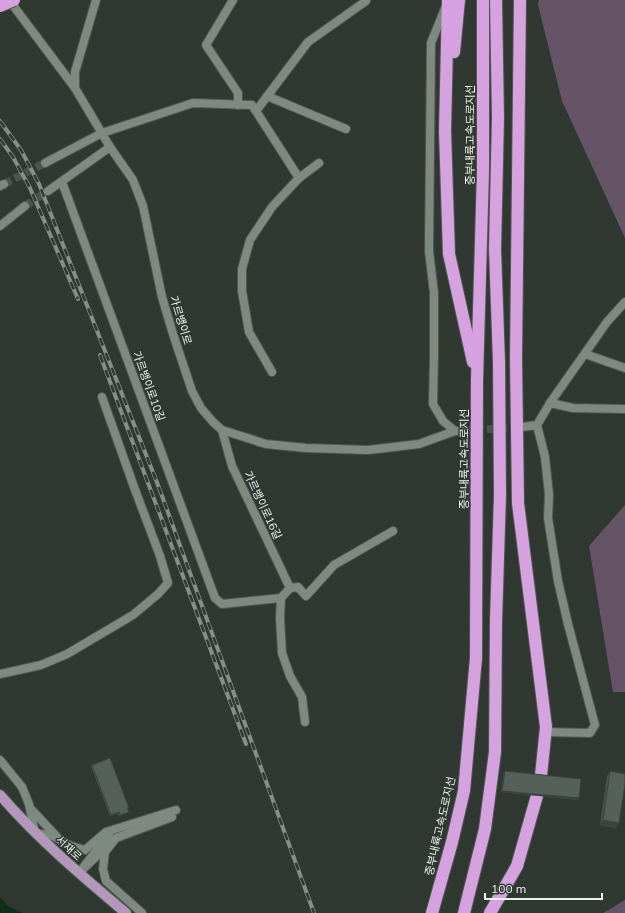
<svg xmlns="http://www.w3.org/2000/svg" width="625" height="913" viewBox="0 0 625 913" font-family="Mulish,'Noto Sans KR',sans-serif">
	<rect width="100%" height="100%" fill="#2f3932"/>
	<g fill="#645466">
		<path d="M 539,0 L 625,0 L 625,238 L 562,101 L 538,5 Z"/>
		<path d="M 625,505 L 625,692 L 613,692 L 589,546 Z"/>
		<path d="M 625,900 L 625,913 L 603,913 Z"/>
	</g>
	<path fill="#102e1b" d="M 0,897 L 8,906 L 23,913 L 0,913 Z"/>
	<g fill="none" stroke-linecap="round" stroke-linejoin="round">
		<g stroke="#4b554e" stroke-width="8" stroke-dasharray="8 4" stroke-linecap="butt">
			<path d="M 4,184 L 45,163"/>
			<path d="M 25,206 L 48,191"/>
			<path d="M 463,431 L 522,427"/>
		</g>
		<g stroke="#4e5751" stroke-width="10">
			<g id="minor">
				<path d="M 9,0 L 75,88 L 110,147 L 133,180 L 143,206 L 162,297 L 173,334 L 192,391 L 201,408 L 213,422 L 222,430 L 266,444 L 306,448 L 368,450 L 419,444 L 455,431 L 463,431"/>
				<path d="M 233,0 L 206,45 L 238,93 L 238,105"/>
				<path d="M 446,6 L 431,43 L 429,251 L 434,293 L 434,357 L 433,404 L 443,421 L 455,431"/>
				<path d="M 75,88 L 75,72 L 96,0"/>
				<path d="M 267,96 L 346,129"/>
				<path d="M 256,111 L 308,42 L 366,1 L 366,0"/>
				<path d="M 45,163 L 102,133 L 193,103 L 252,105 L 299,178"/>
				<path d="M 62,182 L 215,598 L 222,604 L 281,598 L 290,588 L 232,466 L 222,430"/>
				<path d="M 0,186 L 4,184"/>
				<path d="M 48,191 L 110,147"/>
				<path d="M 0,226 L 25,206"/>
				<path d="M 585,354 L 625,368"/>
				<path d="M 272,372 L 249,332 L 242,291 L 242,269 L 250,240 L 272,207 L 299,178 L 319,163"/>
				<path d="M 550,403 L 573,408 L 625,409"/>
				<path d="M 522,427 L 537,425"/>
				<path d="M 290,588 L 298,587 L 306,596 L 334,565 L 393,531"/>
				<path d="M 281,598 L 280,618 L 282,653 L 290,676 L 302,697 L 305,722"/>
				<path d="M 0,674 L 41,665 L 67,654 L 133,615 L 158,594 L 168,583 L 160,556 L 134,487 L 102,397"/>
				<path d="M 546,732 L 590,733 L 595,725 L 568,624 L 558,581 L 548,518 L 549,495 L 545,457 L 537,425 L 550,403 L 607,322 L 625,302"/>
				<path d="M 0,760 L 22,787 L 29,804 L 35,833 L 53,836 L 71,846 L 85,850 L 106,832 L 176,810"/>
				<path d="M 30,808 L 57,837"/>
				<path d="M 107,846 L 79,873 L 109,834"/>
				<path d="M 142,913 L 106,881 L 103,869 L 105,852 L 116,838 L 172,817"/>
			</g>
		</g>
		<g stroke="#4e5751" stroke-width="12">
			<path id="major" d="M 0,795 C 38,839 82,876 126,913"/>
		</g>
		<g stroke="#4e5751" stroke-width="14">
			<g id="highway">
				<path d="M 448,0 L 445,131 L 449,254 L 473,362"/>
				<path d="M 454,52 L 459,0"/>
				<path d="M 432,913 L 452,842 L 464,791 L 476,658 L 477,380 L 483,170 L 483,0"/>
				<path d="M 464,913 L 485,829 L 495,752 L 496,621 L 500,495 L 499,362 L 495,249 L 498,118 L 496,0"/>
				<path d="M 490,913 L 517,866 L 540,785 L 546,727 L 518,503 L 516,358 L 520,0"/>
			</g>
		</g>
		<use href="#minor" stroke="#7e8980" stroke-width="8"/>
		<use href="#major" stroke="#b297b8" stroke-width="10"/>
		<use href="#highway" stroke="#d5a1de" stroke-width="12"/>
		<g stroke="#868e88" stroke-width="4">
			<g id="rail">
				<path d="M 0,121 L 21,150 L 39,184 L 158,485 L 314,913"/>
				<path d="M 0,139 L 13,157 L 30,188 L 78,299"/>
				<path d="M 100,355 L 246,744"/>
			</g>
		</g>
		<use href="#rail" stroke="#2f3932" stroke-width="2.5" stroke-dasharray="8" stroke-linecap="butt"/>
		<g stroke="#4e5751" stroke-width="14" stroke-linecap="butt">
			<path id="highway-bridge" d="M 0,6 L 14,0"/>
		</g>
		<use href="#highway-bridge" stroke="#d5a1de" stroke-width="12"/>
	</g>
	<g fill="#49534c">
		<path d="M 92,765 L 128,809 L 127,813 L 119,817 L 118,814 L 110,816 L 91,766 Z"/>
		<path d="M 505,771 L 579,798 L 578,800 L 501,792 L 504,772 Z"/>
		<path d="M 610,771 L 619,823 L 616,828 L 600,825 L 607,776 Z"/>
	</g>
	<g fill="#3c433e">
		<path d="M 502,791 L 579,798 L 578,800 L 501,792 Z"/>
		<path d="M 119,812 L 118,814 L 110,816 L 111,815 Z"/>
		<path d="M 129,812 L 119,817 L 120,815 Z"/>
		<path d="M 603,820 L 619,823 L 616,828 L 600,825 Z"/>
	</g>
	<g fill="#556058" stroke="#3c433e">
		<path d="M 110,758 L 129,808 L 127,808 L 129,812 L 120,815 L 119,812 L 111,815 L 92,765 Z"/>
		<path d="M 505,771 L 581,779 L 579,798 L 502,791 Z"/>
		<path d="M 610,771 L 625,774 L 625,784 L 619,823 L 603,820 Z"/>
	</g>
	<g text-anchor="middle" stroke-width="3" stroke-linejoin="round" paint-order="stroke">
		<g font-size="11" fill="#ebf2ed" stroke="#2f3932">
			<text transform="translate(470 135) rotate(-90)" y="4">중부내륙고속도로지선</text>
			<text transform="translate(181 320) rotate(73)" y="4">가르뱅이로</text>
			<text transform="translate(149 386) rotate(70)" y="4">가르뱅이로10길</text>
			<text transform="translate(464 459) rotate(-90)" y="4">중부내륙고속도로지선</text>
			<text transform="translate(263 505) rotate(65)" y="4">가르뱅이로16길</text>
			<text transform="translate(440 826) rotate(-77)" y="4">중부내륙고속도로지선</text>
			<text transform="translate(69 848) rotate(43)" y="4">서재로</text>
		</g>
	</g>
	<path d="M485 893v6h117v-6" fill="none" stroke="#ebf2ed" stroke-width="2"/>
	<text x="491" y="893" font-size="12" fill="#ebf2ed" stroke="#2f3932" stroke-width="3" paint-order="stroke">100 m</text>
</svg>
